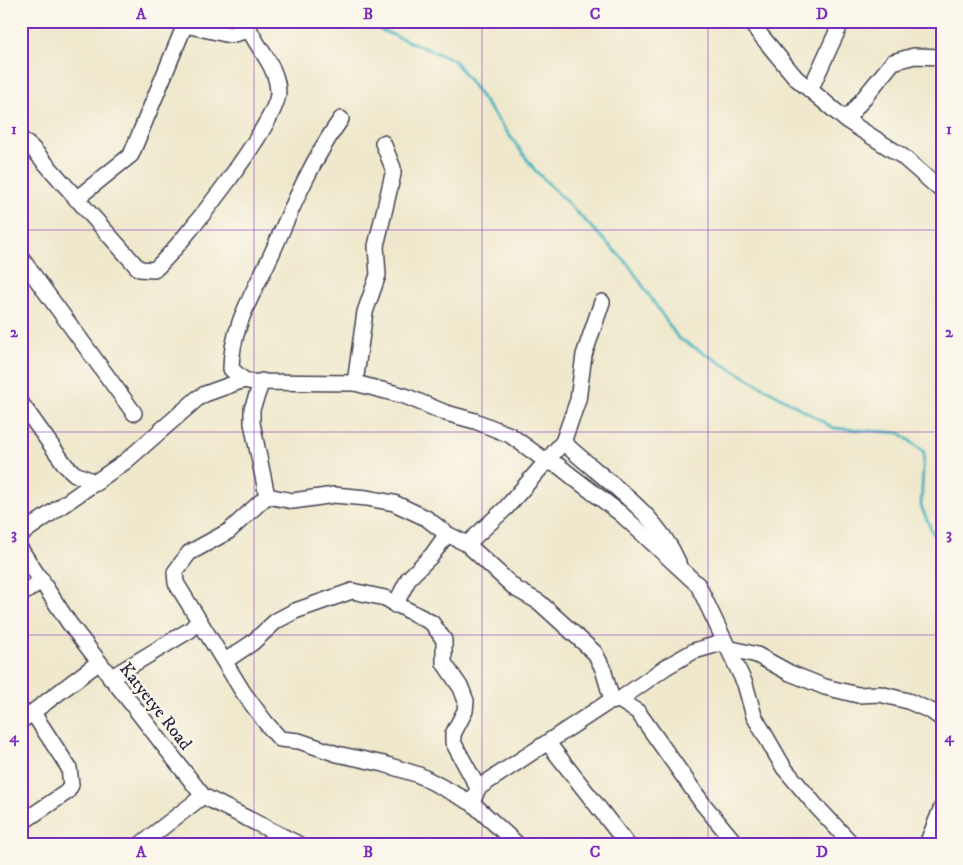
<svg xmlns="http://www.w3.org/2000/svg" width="963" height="865" viewBox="0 0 963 865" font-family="'IM FELL DW Pica',serif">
	<rect width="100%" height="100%" fill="#fbf7ec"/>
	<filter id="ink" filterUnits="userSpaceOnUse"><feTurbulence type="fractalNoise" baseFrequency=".02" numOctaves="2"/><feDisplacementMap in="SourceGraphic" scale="10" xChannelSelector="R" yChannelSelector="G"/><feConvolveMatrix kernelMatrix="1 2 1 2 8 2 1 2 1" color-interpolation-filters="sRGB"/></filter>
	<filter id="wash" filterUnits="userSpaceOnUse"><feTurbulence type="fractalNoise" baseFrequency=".0096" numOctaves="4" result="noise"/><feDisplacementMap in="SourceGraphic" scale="20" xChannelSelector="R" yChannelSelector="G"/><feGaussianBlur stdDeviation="1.12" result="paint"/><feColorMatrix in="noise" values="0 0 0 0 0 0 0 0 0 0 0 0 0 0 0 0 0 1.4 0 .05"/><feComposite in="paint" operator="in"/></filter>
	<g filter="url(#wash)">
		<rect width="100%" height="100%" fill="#efe8cc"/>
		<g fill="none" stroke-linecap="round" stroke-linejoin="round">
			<path stroke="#46b5be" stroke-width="3" d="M 366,21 L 371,26 L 454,60 L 535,170 L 628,264 L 678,338 L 834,428 L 900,433 L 924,452 L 921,506 L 933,534 L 942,538"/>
		</g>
	</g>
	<g filter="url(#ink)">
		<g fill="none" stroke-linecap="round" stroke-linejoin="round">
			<g stroke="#414051" stroke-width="18">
				<g id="minor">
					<path d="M 749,21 L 796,78 L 846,120 L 902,156 L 942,191"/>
					<path d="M 810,90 L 842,21"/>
					<path d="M 341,119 C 312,160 293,205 273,251 C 256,289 231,326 231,369 L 244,380 L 253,382 L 355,383 L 405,396 L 446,413 L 475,421 L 510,435 L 546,461 L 559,466 L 574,478 L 620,513 L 698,585 L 745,684 L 754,716 L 784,768 L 817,807 L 852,844"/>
					<path d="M 846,120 L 893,62 L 914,56 L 942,57"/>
					<path d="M 21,139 L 32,148 L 139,269 L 154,270 C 179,249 278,122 278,93 C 278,64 254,47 246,21"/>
					<path d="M 76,199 L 131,155 L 184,27 L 190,26 L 230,35 L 249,30"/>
					<path d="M 21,258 L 134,413"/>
					<path d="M 262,381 L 252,409 L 252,423 L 267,496"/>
					<path d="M 355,383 L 365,312 L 378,275 L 376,246 L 393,174 L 393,168 L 383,143"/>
					<path d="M 21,403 L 66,466 L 75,474 L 97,483"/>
					<path d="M 563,442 C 602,479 655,510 678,562"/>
					<path d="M 267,496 L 229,531 L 189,553 L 175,572 L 176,583 L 243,692 L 266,723 L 280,739 L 299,741 L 337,754 L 384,764 L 419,775 L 472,803 L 517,844"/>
					<path d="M 267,496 L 293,501 L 334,495 L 367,498 L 394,503 L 426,518 L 447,534 L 467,544 L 516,589 L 539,602 L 595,653 L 603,669 L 612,700"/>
					<path d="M 21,534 L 126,461 L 198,398 L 205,394 L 244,380"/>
					<path d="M 467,544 L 506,508 L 563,442 L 578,400 L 584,355 L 602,302"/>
					<path d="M 21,550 L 69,623 L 203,796 L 298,844"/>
					<path d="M 21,595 L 42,580"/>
					<path d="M 395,605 L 409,578 L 432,555 L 447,534"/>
					<path d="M 728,648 L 757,655 L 790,673 L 825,687 L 858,695 L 880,694 L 908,701 L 931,711 L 942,719"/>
					<path d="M 225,661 L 252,643 L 276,621 L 295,611 L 352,591 L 385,598 L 432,623 L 444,640 L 444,663 L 461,688 L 466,701 L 465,711 L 453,734 L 453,742 L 478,788 L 472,803"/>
					<path d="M 110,678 L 190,630 L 199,621"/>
					<path d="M 619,700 L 638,712 L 703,804 L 736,844"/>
					<path d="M 21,721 L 98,663"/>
					<path d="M 548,743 L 627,844"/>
					<path d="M 478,788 L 607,703 L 619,700 L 666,667 L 694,651 L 725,642"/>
					<path d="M 21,823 L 67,792 L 71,785 L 69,768 L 33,713"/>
					<path d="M 141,844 L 203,796"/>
					<path d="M 927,844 L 942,807"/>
				</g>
			</g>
			<use href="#minor" stroke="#fff" stroke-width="15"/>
		</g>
	</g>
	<path fill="none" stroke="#7b2cbf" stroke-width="1" stroke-opacity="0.55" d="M 254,21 L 254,844M 482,21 L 482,844M 708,21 L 708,844M 21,230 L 942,230M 21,432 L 942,432M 21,635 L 942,635"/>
	<g text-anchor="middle" stroke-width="5" stroke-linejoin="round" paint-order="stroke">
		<g font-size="18" fill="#22223b" stroke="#fbf7ec">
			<text transform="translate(156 706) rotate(52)" y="6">Katyetye Road</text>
		</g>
	</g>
	<rect width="963" height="865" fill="none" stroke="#fbf7ec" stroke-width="55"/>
	<rect x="28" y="28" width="908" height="810" fill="none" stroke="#7b2cbf" stroke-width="2"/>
	<g font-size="16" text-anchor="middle" font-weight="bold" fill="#7b2cbf">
		<text x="141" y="19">A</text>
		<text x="368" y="19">B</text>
		<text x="595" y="19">C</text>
		<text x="822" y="19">D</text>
		<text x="14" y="134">1</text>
		<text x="949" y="134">1</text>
		<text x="14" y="337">2</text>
		<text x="949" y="337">2</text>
		<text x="14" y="539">3</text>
		<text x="949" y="539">3</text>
		<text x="14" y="742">4</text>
		<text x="949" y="742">4</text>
		<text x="141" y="857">A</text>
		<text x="368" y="857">B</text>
		<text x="595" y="857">C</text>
		<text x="822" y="857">D</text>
	</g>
</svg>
